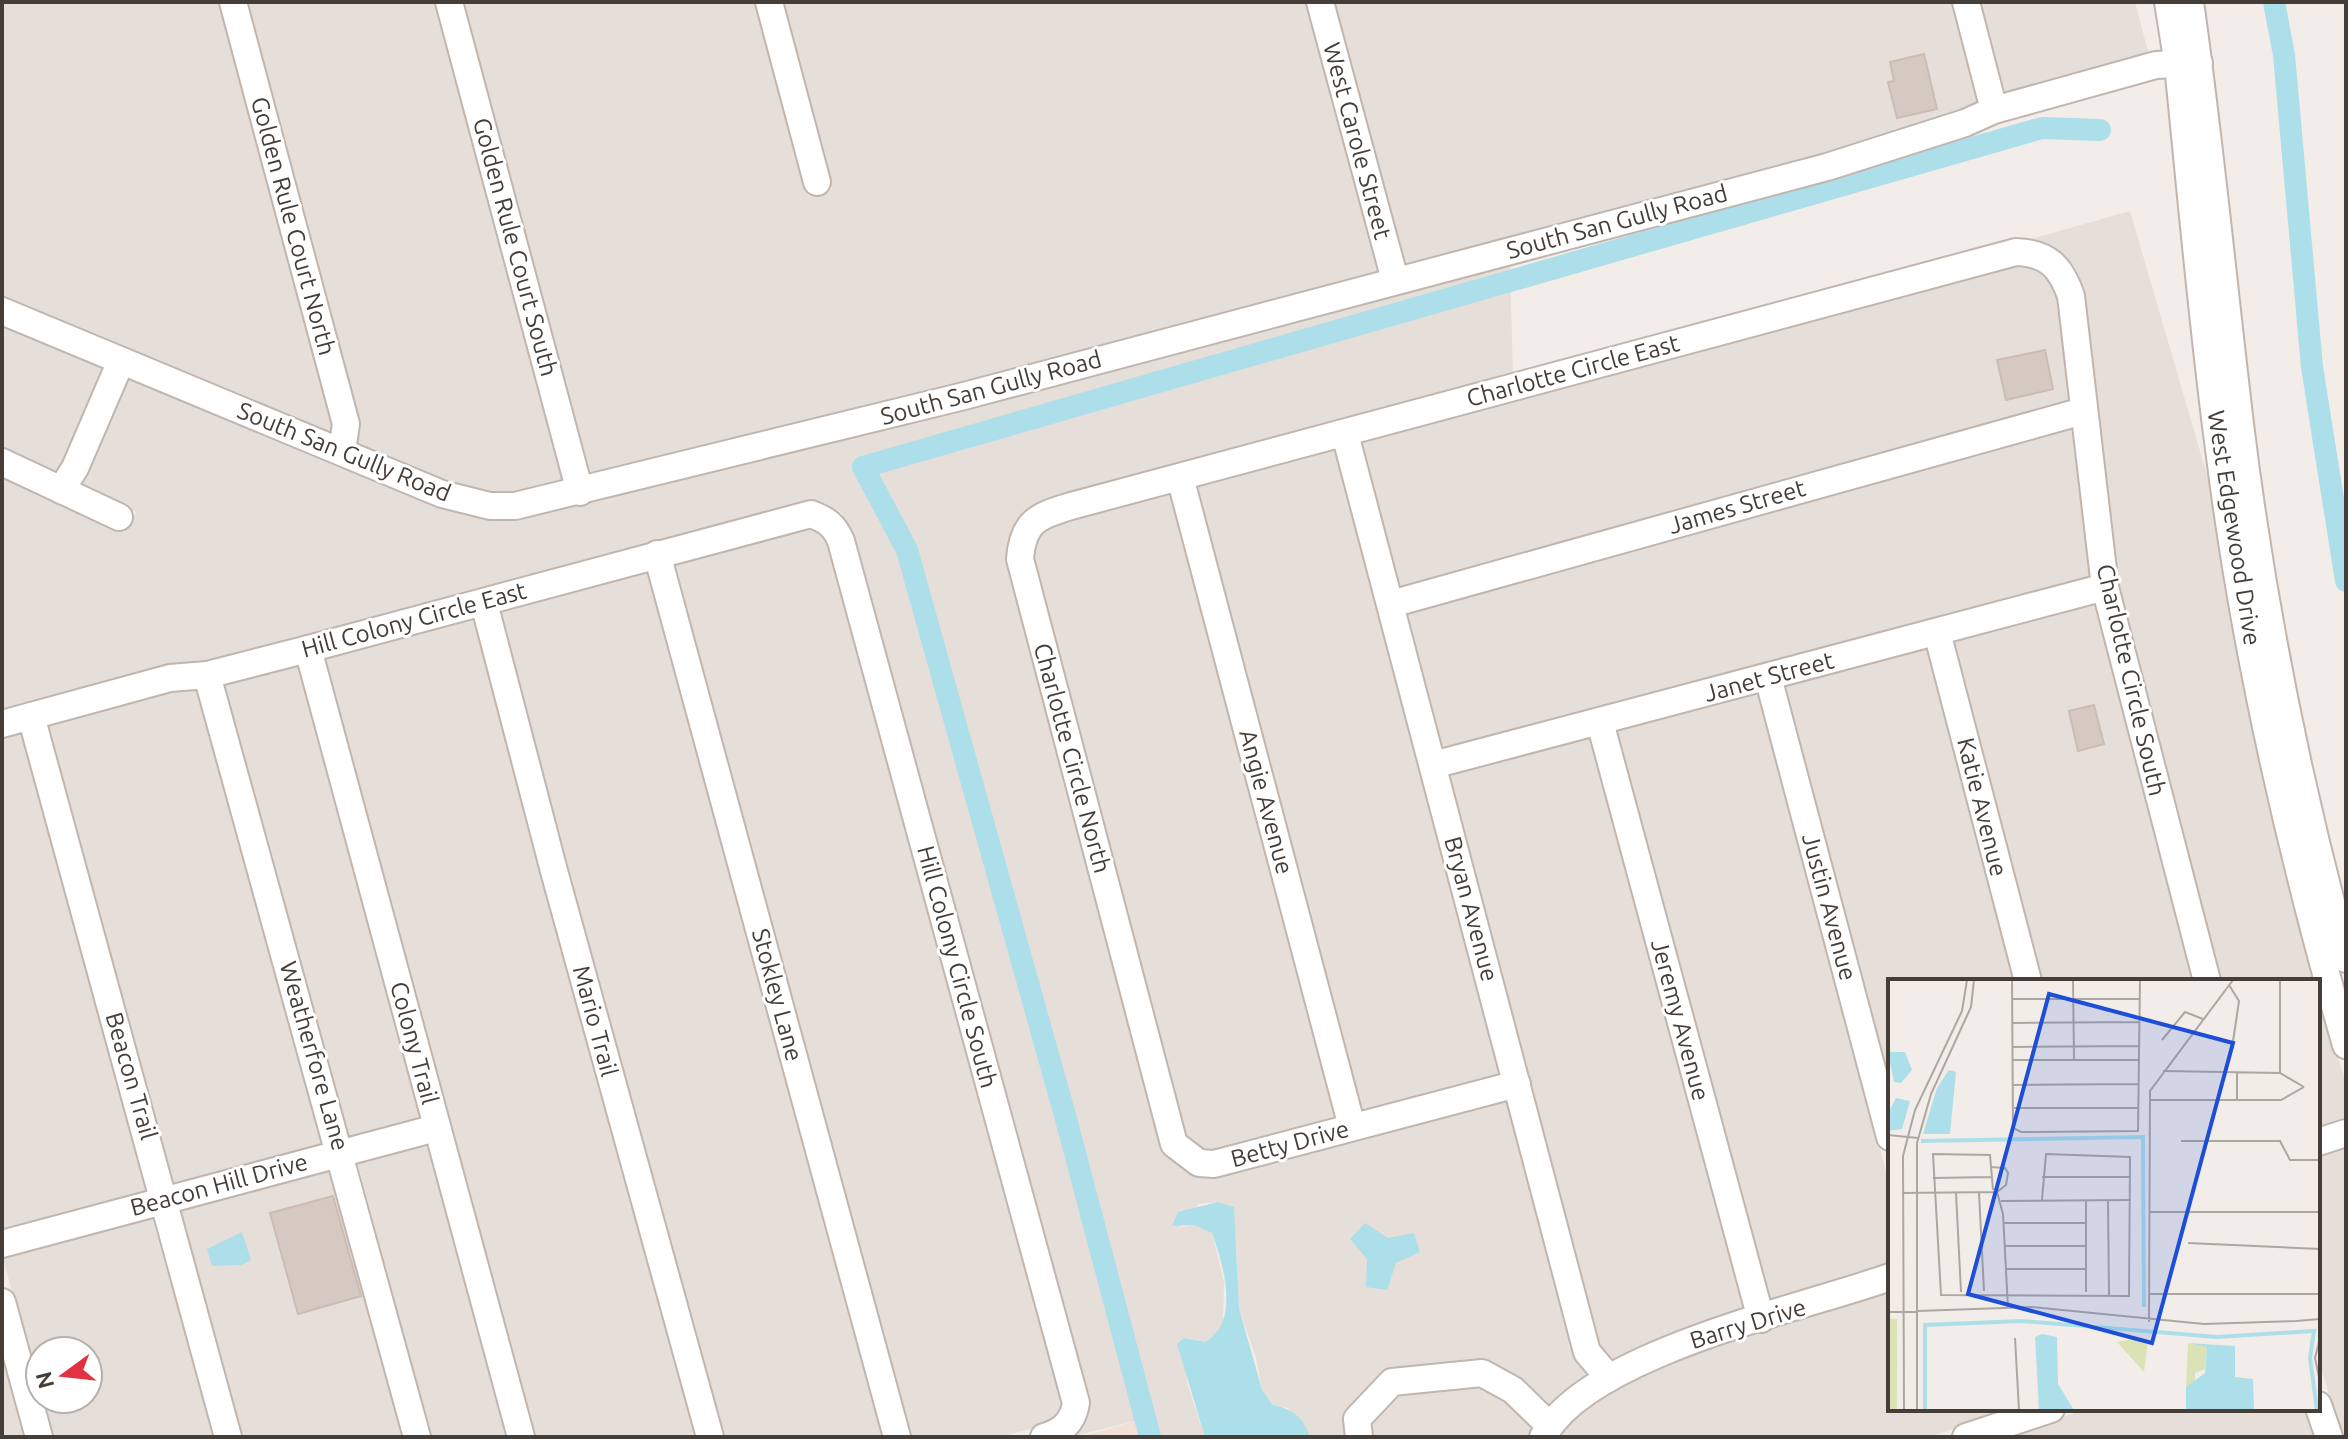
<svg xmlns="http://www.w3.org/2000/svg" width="2348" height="1439" viewBox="0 0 2348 1439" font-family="Ubuntu,sans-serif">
	<rect width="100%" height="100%" fill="#f3ede9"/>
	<g fill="#e6ded8">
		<path d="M 2,2 L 220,2 L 333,425 L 332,433 L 2,298 Z"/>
		<path d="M 246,2 L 436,2 L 565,485 L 537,492 L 492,495 L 448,483 L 356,444 Z"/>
		<path d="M 463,2 L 756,2 L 808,196 L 832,189 L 782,2 L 1307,2 L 1380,272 L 962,385 L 734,439 L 590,478 Z"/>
		<path d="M 1333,2 L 1953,2 L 1980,104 L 1823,157 L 1405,266 Z"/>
		<path d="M 1979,2 L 2135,2 L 2149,55 L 2004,96 Z"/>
		<path d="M 2130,211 L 2214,499 L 2268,794 L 2314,981 L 2220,981 L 2117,585 L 2083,292 L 2074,266 L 2060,252 L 2024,241 Z"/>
		<path d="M 1510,264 L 1513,376 L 1023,516 L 1009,539 L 1008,562 L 1165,1152 L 1191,1173 L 1508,1098 L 1591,1377 L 1550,1409 L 1522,1382 L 1391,1370 L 1346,1437 L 1310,1437 L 1288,1408 L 1273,1405 L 1262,1390 L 1256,1358 L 1239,1308 L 1234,1207 L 1218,1202 L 1199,1204 L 1179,1228 L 1194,1225 L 1212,1233 L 1224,1282 L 1223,1324 L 1215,1336 L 1205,1342 L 1184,1338 L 1187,1383 L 1205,1437 L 1152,1437 L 1146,1418 L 1071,1437 L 1088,1417 L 1088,1400 L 1081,1370 L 853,537 L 841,512 L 824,503 L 305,638 L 2,712 L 2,475 L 124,532 L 136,512 L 79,485 L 127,376 L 329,458 L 328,461 L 517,518 L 542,514 Z"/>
		<path d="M 2017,264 L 2042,269 L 2052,281 L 2058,299 L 2070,403 L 1400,590 L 1360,441 Z"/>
		<path d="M 2,324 L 105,367 L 57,475 L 2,449 Z"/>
		<path d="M 2073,425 L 2091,579 L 1442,750 L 1407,611 Z"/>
		<path d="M 1336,448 L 1502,1076 L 1362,1113 L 1195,485 Z"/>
		<path d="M 1171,491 L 1337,1120 L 1213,1152 L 1204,1152 L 1186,1138 L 1033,557 L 1034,542 L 1048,525 Z"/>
		<path d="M 809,526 L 824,534 L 829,545 L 1063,1404 L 1049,1424 L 1000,1437 L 910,1437 L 672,561 Z"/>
		<path d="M 648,568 L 884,1437 L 724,1437 L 566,868 L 499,610 Z"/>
		<path d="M 2095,601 L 2194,981 L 2041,981 L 2010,866 L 1952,640 Z"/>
		<path d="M 474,617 L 541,874 L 697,1437 L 535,1437 L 449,1125 L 323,657 Z"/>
		<path d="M 1927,646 L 2015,981 L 1890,981 L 1890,1086 L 1783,685 Z"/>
		<path d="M 298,663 L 421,1120 L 350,1139 L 222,683 Z"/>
		<path d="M 197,687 L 325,1146 L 170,1186 L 47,723 L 171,689 Z"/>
		<path d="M 1759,691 L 1890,1187 L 1890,1265 L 1770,1304 L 1615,730 Z"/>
		<path d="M 22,730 L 143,1170 L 146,1193 L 2,1232 L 2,735 Z"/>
		<path d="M 1590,736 L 1746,1312 L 1614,1364 L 1599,1347 L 1448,772 Z"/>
		<path d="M 2318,993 L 2346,1083 L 2346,1122 L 2318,1130 Z"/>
		<path d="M 427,1142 L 508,1437 L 430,1437 L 357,1160 Z"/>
		<path d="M 2346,1145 L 2346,1437 L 2342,1437 L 2318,1358 L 2318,1154 Z"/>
		<path d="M 332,1167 L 404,1437 L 240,1437 L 176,1208 Z"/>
		<path d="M 151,1215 L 215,1437 L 52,1437 L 42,1399 L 88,1399 L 88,1351 L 40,1351 L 40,1392 L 2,1255 Z"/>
		<path d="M 1890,1289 L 1890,1409 L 2015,1409 L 1929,1437 L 1556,1437 L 1587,1407 L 1616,1388 L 1676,1359 Z"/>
		<path d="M 2,1349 L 26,1437 L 2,1437 Z"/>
		<path d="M 1478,1385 L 1504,1399 L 1534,1428 L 1529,1437 L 1371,1437 L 1370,1422 L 1398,1392 Z"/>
		<path d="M 2087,1409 L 2306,1409 L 2315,1437 L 2002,1437 Z"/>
	</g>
	<path fill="#f2dfd6" d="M 1146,1418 L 1152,1437 L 1080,1437 Z"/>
	<g fill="#acdfe9">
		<path d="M 1218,1202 L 1234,1207 L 1239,1308 L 1262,1390 L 1273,1405 C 1293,1409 1303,1417 1310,1437 L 1205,1437 L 1177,1344 L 1184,1338 L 1205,1342 C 1241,1322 1223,1264 1212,1233 L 1194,1225 L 1172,1226 L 1178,1212 Z"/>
		<path d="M 1365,1223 L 1388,1238 L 1414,1233 L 1420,1252 L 1396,1263 L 1387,1290 L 1366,1287 L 1367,1259 L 1350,1239 Z"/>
		<path d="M 242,1232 L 251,1260 L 241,1265 L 212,1266 L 207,1249 Z"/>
	</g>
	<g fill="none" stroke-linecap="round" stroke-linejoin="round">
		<g stroke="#acdfe9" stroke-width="22">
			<path d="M 2274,2 L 2284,55 L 2312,367 L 2346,581"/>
			<path d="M 1150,1437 L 1066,1119 L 907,550 L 863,467 L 2042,128 L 2100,130"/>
		</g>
	</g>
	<g fill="#d6c9c2" stroke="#cdbcb3" stroke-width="2">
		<path d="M 1924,54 L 1937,109 L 1897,118 L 1888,82 L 1894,81 L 1890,62 Z"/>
		<path d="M 2045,350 L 2053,389 L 2006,400 L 1997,360 Z"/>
		<path d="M 2094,705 L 2104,744 L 2078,751 L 2069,711 Z"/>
		<path d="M 333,1196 L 361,1296 L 298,1314 L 270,1213 Z"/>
	</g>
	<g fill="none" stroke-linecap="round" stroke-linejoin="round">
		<g stroke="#c0b6af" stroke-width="30">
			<g id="street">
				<path d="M 233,2 L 346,424 L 342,451"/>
				<path d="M 449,2 L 580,492"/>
				<path d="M 769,2 L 817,182"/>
				<path d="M 1320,2 L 1395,280"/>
				<path d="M 1966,2 L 1994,110"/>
				<path d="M 2168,2 L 2178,65 C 2191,193 2202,321 2219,449 C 2244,650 2290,851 2346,1045"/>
				<path d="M 2190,2 C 2210,142 2223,283 2240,424 C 2262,604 2298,784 2346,959"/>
				<path d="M 2,311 L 442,494 L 490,506 L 515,506 L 964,396 L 1827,167 L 1965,123 L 1994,110 L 2156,65 L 2199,63"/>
				<path d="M 1345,434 L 1587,1352 L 1609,1378"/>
				<path d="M 2,462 L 119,517"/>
				<path d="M 1180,477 L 1352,1127"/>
				<path d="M 61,490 L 75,468 L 121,361"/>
				<path d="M 657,554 L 897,1437"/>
				<path d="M 484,603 L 554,871 L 710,1437"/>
				<path d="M 1391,604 L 2083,411"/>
				<path d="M 1937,632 L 2028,981"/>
				<path d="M 308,649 L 521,1437"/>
				<path d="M 207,675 L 417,1437"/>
				<path d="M 1768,677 L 1890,1137"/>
				<path d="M 31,716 L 228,1437"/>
				<path d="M 1600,722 L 1761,1319"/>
				<path d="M 2,724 L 170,678 L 207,675 L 308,649 L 811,514 C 827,520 834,525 841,541 L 1076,1403 C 1073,1422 1062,1432 1044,1437"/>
				<path d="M 1433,765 L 2105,587"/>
				<path d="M 1517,1084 L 1214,1164 L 1199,1163 L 1174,1144 L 1020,559 C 1023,521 1038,516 1071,506 L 2016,252 C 2048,253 2061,267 2071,296 L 2105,587 L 2207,981"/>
				<path d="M 2318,1142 L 2346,1133"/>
				<path d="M 2,1244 L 436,1128"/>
				<path d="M 2,1302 L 39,1437"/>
				<path d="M 2318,1405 L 2329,1437"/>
				<path d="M 1359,1437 L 1357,1419 L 1392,1382 L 1482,1373 L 1513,1390 L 1549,1425"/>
				<path d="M 1543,1437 C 1586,1354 1803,1308 1890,1277"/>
				<path d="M 1966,1437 L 2051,1409"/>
			</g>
		</g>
		<use href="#street" stroke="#fff" stroke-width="26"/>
	</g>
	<g text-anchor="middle" stroke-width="6" stroke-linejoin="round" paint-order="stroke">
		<g font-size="24" fill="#453d38" stroke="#fff">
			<text transform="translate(1357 141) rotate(75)" y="8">West Carole Street</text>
			<text transform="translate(1617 222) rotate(-15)" y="8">South San Gully Road</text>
			<text transform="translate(293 226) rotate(75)" y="8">Golden Rule Court North</text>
			<text transform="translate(515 247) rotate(75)" y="8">Golden Rule Court South</text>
			<text transform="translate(1573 371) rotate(-15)" y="8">Charlotte Circle East</text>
			<text transform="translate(991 388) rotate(-15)" y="8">South San Gully Road</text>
			<text transform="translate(344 452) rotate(22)" y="8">South San Gully Road</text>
			<text transform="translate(1737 507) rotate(-16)" y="8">James Street</text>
			<text transform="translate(2234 528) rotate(81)" y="8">West Edgewood Drive</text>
			<text transform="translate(414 620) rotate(-15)" y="8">Hill Colony Circle East</text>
			<text transform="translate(1769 677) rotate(-15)" y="8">Janet Street</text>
			<text transform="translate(2131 680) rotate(77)" y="8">Charlotte Circle South</text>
			<text transform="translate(1072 758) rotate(75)" y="8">Charlotte Circle North</text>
			<text transform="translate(1266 802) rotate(75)" y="8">Angie Avenue</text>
			<text transform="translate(1982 807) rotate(76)" y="8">Katie Avenue</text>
			<text transform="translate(1829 907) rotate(75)" y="8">Justin Avenue</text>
			<text transform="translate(1471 909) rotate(75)" y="8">Bryan Avenue</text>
			<text transform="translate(957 967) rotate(75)" y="8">Hill Colony Circle South</text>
			<text transform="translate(777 995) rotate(75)" y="8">Stokley Lane</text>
			<text transform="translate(1680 1020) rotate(75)" y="8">Jeremy Avenue</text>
			<text transform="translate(595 1021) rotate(75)" y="8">Mario Trail</text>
			<text transform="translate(414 1043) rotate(75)" y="8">Colony Trail</text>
			<text transform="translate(314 1056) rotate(74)" y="8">Weatherfore Lane</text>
			<text transform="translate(131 1076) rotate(74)" y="8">Beacon Trail</text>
			<text transform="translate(1290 1144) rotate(-15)" y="8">Betty Drive</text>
			<text transform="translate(219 1185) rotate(-15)" y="8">Beacon Hill Drive</text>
			<text transform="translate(1748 1324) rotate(-17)" y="8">Barry Drive</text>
		</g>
	</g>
	<g transform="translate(1888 979)">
		<rect width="432" height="432" fill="#f3ede9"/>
		<path d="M 0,339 L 9,340 L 9,431 L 0,431 ZM 245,360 L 260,362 L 256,393 L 229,363 ZM 300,364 L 319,368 L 317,390 L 307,394 L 307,404 L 298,408 Z" fill="#dae2b6"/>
		<path d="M 0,73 L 17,73 L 24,91 L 13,104 L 6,103 ZM 61,91 L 68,93 L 62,155 L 35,155 L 49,109 ZM 8,119 L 22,122 L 14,150 L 0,152 L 0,135 ZM 154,355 L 169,358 L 170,405 L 186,431 L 151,431 L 147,358 ZM 300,364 L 347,367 L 347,398 L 365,400 L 366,431 L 298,431 L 298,408 L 317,394 L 319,368 Z" fill="#acdfe9"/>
		<path fill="none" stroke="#acdfe9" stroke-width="4" d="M 33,162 L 255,158 L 256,328M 37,431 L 37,346 L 134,342 L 329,358 L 426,352 L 422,379 L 429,431"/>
		<path fill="none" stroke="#ada7a2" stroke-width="2" d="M 124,1 L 125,149 L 133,153 L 250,152 L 252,1M 185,1 L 186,81M 392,1 L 392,94M 341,6 L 351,22 L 344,69M 125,20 L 252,20M 125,44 L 252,43M 274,61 L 297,33 L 315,40M 125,68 L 251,67M 125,81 L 251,81M 275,92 L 392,94 L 416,108M 349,94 L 349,121M 125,106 L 251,105M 262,121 L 393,121 L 416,108M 126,129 L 251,129M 0,156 L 30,159M 293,162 L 392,162 L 402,181 L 432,181M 103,188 L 117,189 L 120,194 L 118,206 L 109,213M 154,198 L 243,198M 45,199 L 103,198M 105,211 L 102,176 L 45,175 L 53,316 L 241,317 L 242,178 L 158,175 L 154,221M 14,214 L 109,213 L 115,235 L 120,329M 68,214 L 73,313M 91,214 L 96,312M 220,221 L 221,316M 113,222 L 243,221M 261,233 L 432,233M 116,244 L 198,244M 300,264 L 432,270M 117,267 L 198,267M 118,290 L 198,290M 198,313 L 198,221M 262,315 L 432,315M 0,333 L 144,328 L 316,345 L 409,342M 408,342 L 432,340M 261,343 L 262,112 L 345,1M 127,359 L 131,431M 432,359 L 427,379 L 432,403M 16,431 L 15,177 L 27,131 L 74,32 L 79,1M 29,431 L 29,164 L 43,115 L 83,28 L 86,1"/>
		<path fill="#1d4ed8" fill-opacity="0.15" stroke="#1d4ed8" stroke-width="4" d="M 161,15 L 345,64 L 264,364 L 80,315 Z"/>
		<rect width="432" height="432" fill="none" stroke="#453d38" stroke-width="4"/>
	</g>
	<rect width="2348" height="1439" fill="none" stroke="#453d38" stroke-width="8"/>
	<g transform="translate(64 1375) rotate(255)"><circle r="38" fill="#ffffff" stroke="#b5b1af" stroke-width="2"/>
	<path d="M0-6L14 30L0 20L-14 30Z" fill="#e33043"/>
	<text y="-12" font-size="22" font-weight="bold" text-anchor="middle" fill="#453d38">N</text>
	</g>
</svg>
